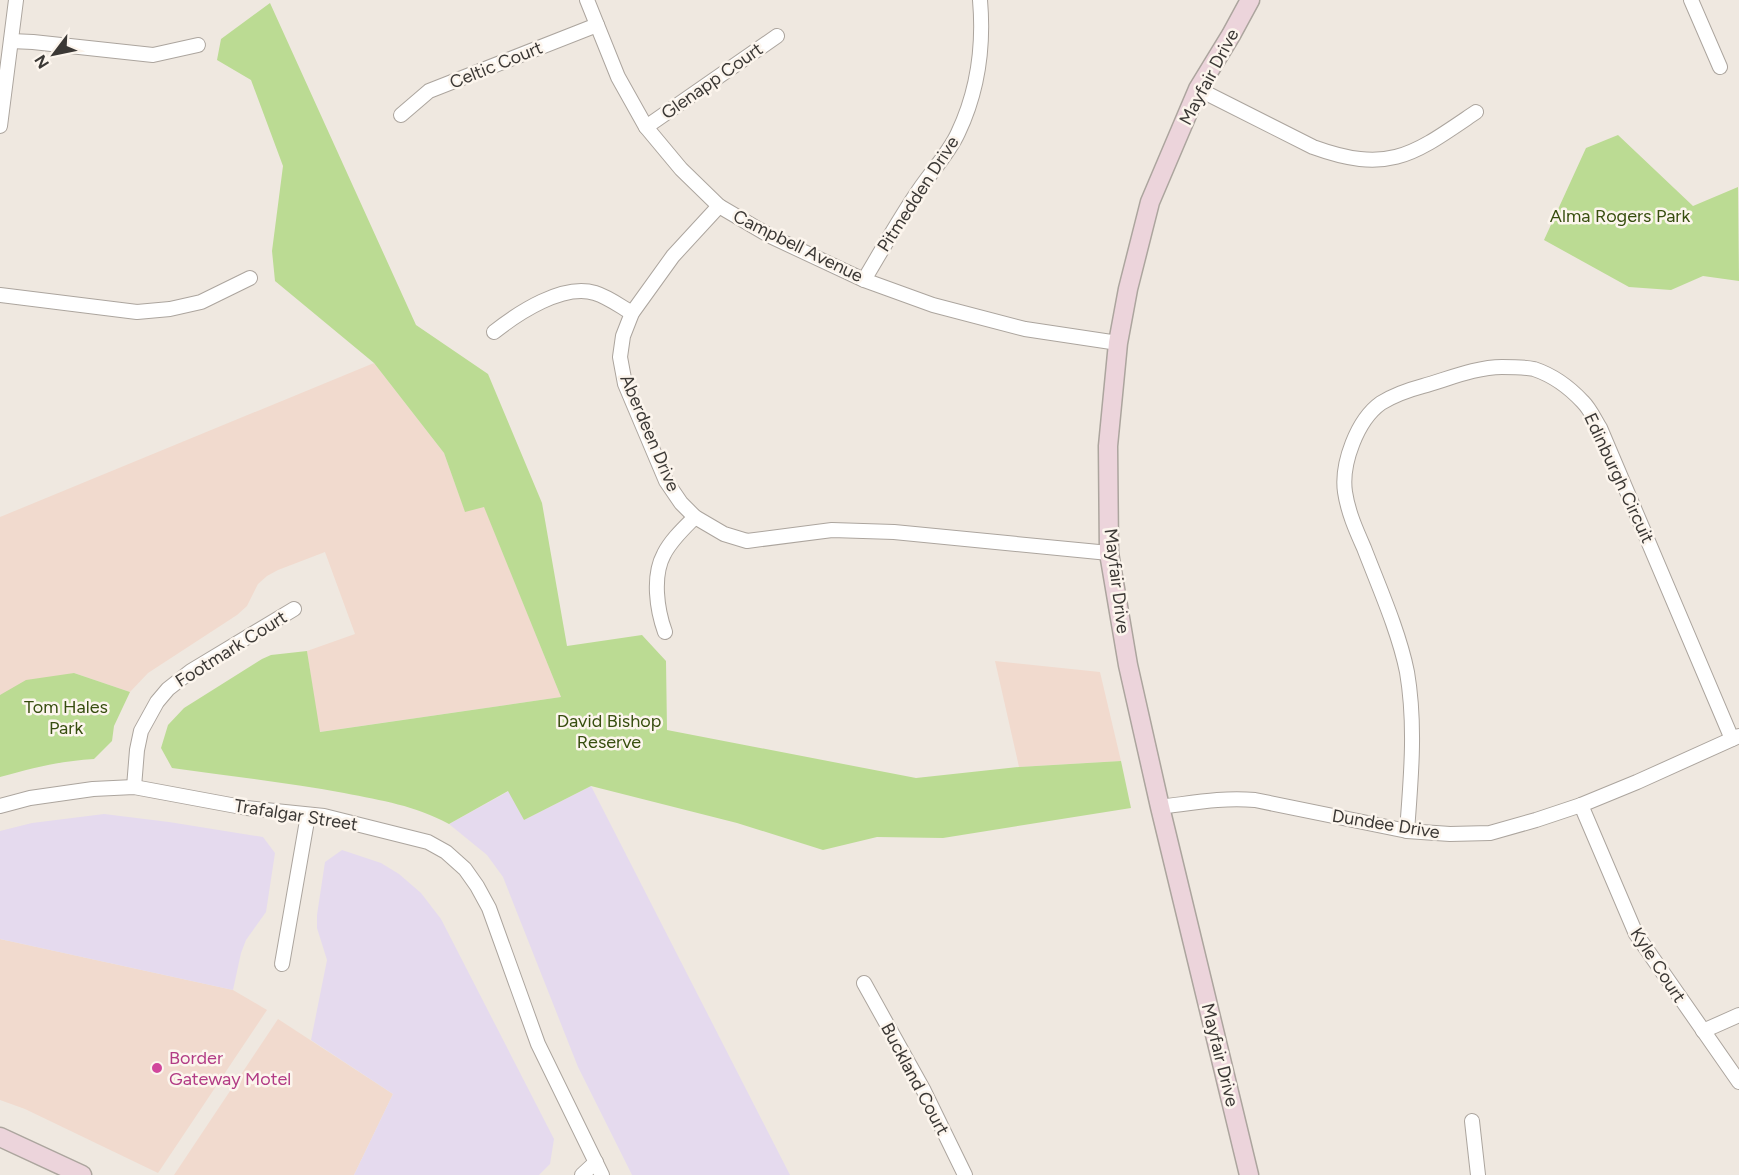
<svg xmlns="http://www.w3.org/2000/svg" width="1739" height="1175" viewBox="0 0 1739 1175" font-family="Figtree,sans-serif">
	<rect width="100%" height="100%" fill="#efe8e0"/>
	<g fill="#f1dace">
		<path d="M 374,363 L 444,453 L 465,511 L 484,506 L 561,697 L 319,732 L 307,651 L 355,634 L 325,552 L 278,570 L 267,576 L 258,584 L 247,606 L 237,615 L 148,673 L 130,692 L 74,673 L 0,695 L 0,517 Z"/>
		<path d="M 995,661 L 1100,672 L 1121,761 L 1019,767 Z"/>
		<path d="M 0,939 L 233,990 L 267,1010 L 158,1173 L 25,1109 L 0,1100 Z"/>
		<path d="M 278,1019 L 393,1094 L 354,1175 L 174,1175 Z"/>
	</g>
	<g fill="#e5daee">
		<path d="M 591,786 L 790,1175 L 632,1175 L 578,1067 L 503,877 L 487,855 L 449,824 L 509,791 L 524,820 Z"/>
		<path d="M 104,814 L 169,822 L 263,837 L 275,853 L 266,912 L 246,940 L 241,953 L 233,990 L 0,939 L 0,831 L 32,823 Z"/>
		<path d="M 342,850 L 381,863 L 399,874 L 421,893 L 441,919 L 554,1139 L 550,1164 L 539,1175 L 354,1175 L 393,1094 L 311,1040 L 327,960 L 317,928 L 317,915 L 325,862 Z"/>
	</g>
	<g fill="#bbdb93">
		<path d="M 270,3 L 416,325 L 488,374 L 542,503 L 567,646 L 642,635 L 666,661 L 667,730 L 916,778 L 1019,767 L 1121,761 L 1131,808 L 943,838 L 877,837 L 823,850 L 737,823 L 591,786 L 524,820 L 508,791 L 449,824 C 413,805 384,801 344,793 C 288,783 230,776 172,768 L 161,748 L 168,725 L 184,708 L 262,659 L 271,655 L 307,651 L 320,732 L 561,697 L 484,507 L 465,512 L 444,453 L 374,363 L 275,281 L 272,251 L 283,166 L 251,80 L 217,60 L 221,39 Z"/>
		<path d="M 1618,135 L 1693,206 L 1738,187 L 1739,281 L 1703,276 L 1671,290 L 1629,287 L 1544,240 L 1586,148 Z"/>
		<path d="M 74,673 L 130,692 L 114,726 L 112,741 L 94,759 C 60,761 33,768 0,777 L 0,695 L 26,680 Z"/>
	</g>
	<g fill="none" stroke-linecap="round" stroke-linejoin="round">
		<g stroke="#aca59e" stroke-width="16">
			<g id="street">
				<path d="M 587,0 L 618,77 L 646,127 L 681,169 L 719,206 L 770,236 L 864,280 L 933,305 L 1025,329 L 1118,343"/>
				<path d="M 1691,0 L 1720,67"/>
				<path d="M 11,41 L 33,42 L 153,55 L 198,45"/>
				<path d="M 1198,89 L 1313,147 C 1390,175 1414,154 1476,112"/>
				<path d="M 401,115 L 429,91 L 597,25"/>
				<path d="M 0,126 L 16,0"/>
				<path d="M 646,127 L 777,36"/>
				<path d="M 719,206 L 673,256 L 632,313 L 623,336 L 620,357 L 625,384 L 666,481 L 681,503 L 695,517 L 724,534 L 747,541 L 832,530 L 894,532 L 1109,553"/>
				<path d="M 864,280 C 882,250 899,219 919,190 C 931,172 949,153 958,133 C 978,91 984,46 980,0"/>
				<path d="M 0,295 L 137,312 L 170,309 L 201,302 L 250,278"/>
				<path d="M 494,332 C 518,313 563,283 595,293 C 608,297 620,306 632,313"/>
				<path d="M 665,632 C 657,610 652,576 664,554 C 671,540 684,528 695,517"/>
				<path d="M 134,787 L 137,750 L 141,731 L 157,702 L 168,689 L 191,671 L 294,609"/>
				<path d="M 1581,805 L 1636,934 L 1739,1082"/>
				<path d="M 0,806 L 30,798 L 93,789 L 134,787 L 247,808 L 324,816 L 428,842 L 446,852 L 465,869 L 477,886 L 489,908 L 538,1044 L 602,1175"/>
				<path d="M 1160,807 C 1193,803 1222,797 1255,800 L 1407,831 L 1450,834 L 1490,833 L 1536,820 L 1581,805 L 1637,782 L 1739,736"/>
				<path d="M 1407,831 C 1411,778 1416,725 1407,672 C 1399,632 1379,587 1364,548 C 1356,530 1348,512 1345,492 C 1341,464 1357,420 1381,403 C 1394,395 1408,390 1423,386 C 1448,379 1476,367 1502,367 C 1512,367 1524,367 1534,369 C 1552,375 1570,388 1583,402 C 1590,409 1595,420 1600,428 L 1732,739"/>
				<path d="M 282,964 L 308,815"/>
				<path d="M 864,983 L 924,1091 L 965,1175"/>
				<path d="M 1703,1031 L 1739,1015"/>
				<path d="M 1472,1121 L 1478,1175"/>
				<path d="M 582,1175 L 596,1162"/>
			</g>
		</g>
		<g stroke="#aca59e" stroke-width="21">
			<g id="secondary">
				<path d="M 0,1137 L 82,1175"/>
				<path d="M 1249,1175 L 1160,807 L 1128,665 L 1109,553 L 1108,446 L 1118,343 L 1128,289 L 1150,202 L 1198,89 L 1231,35 L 1250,0"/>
			</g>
		</g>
		<use href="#street" stroke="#fff" stroke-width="14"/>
		<use href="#secondary" stroke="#ecd4db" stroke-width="18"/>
	</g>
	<circle fill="#d1479c" stroke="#fcf5ed" stroke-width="2" cx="157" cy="1068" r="6"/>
	<g text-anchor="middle" stroke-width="5" stroke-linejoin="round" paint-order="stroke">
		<g font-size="18" fill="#3b3835" stroke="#fcf5ed">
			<text transform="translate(496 65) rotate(-22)" y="6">Celtic Court</text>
			<text transform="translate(1209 77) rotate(-62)" y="6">Mayfair Drive</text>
			<text transform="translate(712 81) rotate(-35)" y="6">Glenapp Court</text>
			<text transform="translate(918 194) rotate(-57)" y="6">Pitmedden Drive</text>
			<text transform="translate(798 246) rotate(26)" y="6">Campbell Avenue</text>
			<text transform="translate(650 433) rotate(67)" y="6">Aberdeen Drive</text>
			<text transform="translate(1619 478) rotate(65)" y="6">Edinburgh Circuit</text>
			<text transform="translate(1117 581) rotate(83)" y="6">Mayfair Drive</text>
			<text transform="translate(231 649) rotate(-32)" y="6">Footmark Court</text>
			<text transform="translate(296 815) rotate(9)" y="6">Trafalgar Street</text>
			<text transform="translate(1386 824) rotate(9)" y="6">Dundee Drive</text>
			<text transform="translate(1658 965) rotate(57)" y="6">Kyle Court</text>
			<text transform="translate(1220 1055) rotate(76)" y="6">Mayfair Drive</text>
			<text transform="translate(915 1079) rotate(62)" y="6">Buckland Court</text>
		</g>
		<g font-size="18" fill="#374e0f" stroke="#fcf5ed">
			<text x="1620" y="222">Alma Rogers Park</text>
			<text x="66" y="713">Tom Hales<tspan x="66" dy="21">Park</tspan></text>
			<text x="609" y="727">David Bishop<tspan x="609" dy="21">Reserve</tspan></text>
		</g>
		<g font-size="18" fill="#b23c85" stroke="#fcf5ed" text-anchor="start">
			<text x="169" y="1064">Border<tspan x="169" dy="21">Gateway Motel</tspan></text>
		</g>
	</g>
	<g transform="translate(54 54) rotate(238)" stroke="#fcf5ed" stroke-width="4.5" paint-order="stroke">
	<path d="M0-4.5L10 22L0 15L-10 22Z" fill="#3b3835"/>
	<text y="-9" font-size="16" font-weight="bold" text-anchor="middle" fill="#3b3835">N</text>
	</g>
</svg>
